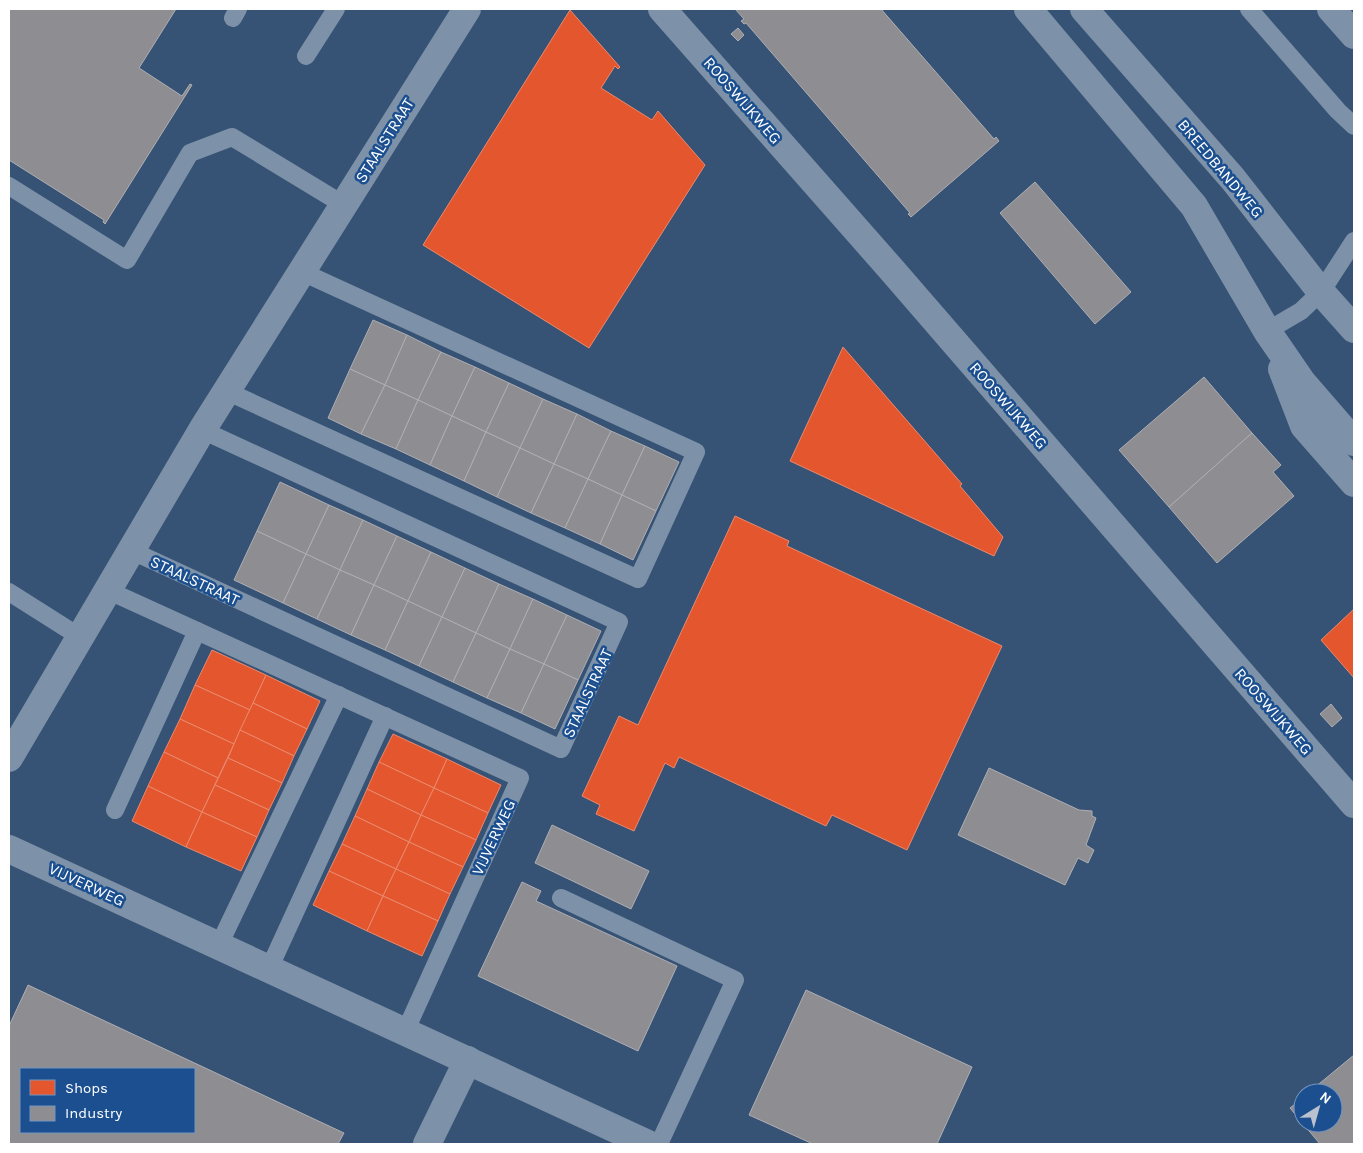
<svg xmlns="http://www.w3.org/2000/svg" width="1363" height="1153" viewBox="0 0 1363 1153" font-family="Karla,sans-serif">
	<rect width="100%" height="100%" fill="#365274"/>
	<g fill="#e4572e" stroke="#ec896d">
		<path d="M 570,10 L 620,67 L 618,69 L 615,66 L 601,88 L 652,120 L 658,111 L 705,165 L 589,348 L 423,245 Z"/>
		<path d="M 843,347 L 962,484 L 960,486 L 1003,537 L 994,556 L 790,461 Z"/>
		<path d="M 735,516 L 789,541 L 787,546 L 1002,646 L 907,850 L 832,815 L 826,826 L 679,757 L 674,768 L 665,763 L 634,831 L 596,814 L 600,805 L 582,796 L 619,716 L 638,725 Z"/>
		<path d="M 1354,609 L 1354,678 L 1321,640 Z"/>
		<path d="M 212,650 L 266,675 L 250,710 L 195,685 Z"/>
		<path d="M 266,675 L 320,701 L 307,729 L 253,703 Z"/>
		<path d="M 195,685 L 250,710 L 234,744 L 180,719 Z"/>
		<path d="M 253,703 L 307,729 L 294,756 L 240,730 Z"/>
		<path d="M 180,719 L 234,744 L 218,778 L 164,752 Z"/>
		<path d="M 240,730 L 294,756 L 282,783 L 228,758 Z"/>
		<path d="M 393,734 L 447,759 L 434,788 L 379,762 Z"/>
		<path d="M 164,752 L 218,778 L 202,812 L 148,786 Z"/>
		<path d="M 228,758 L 282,783 L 269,810 L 215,785 Z"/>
		<path d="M 447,759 L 501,785 L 488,813 L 434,788 Z"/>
		<path d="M 379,762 L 434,788 L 421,815 L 367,789 Z"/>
		<path d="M 215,785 L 269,810 L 257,837 L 202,812 Z"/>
		<path d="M 148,786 L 202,812 L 186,847 L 132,821 Z"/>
		<path d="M 434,788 L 488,813 L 476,840 L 421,815 Z"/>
		<path d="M 367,789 L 421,815 L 409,842 L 355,816 Z"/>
		<path d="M 202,812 L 257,837 L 241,871 L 186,847 Z"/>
		<path d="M 421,815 L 476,840 L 463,867 L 409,842 Z"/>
		<path d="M 355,816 L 409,842 L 396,869 L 342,844 Z"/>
		<path d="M 409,842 L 463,867 L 450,894 L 396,869 Z"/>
		<path d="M 342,844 L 396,869 L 383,896 L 329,871 Z"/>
		<path d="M 396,869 L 450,894 L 438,921 L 383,896 Z"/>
		<path d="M 329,871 L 383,896 L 367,931 L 313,905 Z"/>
		<path d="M 383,896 L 438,921 L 422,956 L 367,931 Z"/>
	</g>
	<g fill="#8d8d92" stroke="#afafb3" fill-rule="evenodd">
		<path d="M 9,9 L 176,9 L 139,68 L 182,96 L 190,84 L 192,85 L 105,224 L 103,222 L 104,220 L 9,160 Z"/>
		<path d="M 735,9 L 881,9 L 994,139 L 996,137 L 999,141 L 911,217 L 908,214 L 910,213 L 746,23 L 744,24 L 741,21 L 744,19 Z"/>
		<path d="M 738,28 L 744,35 L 738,41 L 731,34 Z"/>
		<path d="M 1035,182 L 1131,292 L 1095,324 L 1000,213 Z"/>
		<path d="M 373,320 L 407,335 L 385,385 L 350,369 Z"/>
		<path d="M 407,335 L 441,352 L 418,400 L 385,385 Z"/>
		<path d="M 441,352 L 475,367 L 452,416 L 418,400 Z"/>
		<path d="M 475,367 L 509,383 L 486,432 L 452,416 Z"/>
		<path d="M 350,369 L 385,385 L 361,434 L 328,418 Z"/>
		<path d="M 1204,377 L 1252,433 L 1169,507 L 1119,450 Z"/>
		<path d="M 509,383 L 543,399 L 520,448 L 486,432 Z"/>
		<path d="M 385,385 L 418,400 L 396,449 L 361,434 Z"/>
		<path d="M 543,399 L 577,414 L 554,464 L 520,448 Z"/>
		<path d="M 418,400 L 452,416 L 430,465 L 396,449 Z"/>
		<path d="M 577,414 L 611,431 L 588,479 L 554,464 Z"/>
		<path d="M 452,416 L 486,432 L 464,481 L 430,465 Z"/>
		<path d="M 611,431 L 645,446 L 622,495 L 588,479 Z"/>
		<path d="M 486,432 L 520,448 L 497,497 L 464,481 Z"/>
		<path d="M 1252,433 L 1281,465 L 1273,472 L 1294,496 L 1217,563 L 1169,507 Z"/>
		<path d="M 645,446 L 679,462 L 656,511 L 622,495 Z"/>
		<path d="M 520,448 L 554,464 L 531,513 L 497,497 Z"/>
		<path d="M 554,464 L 588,479 L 565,528 L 531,513 Z"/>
		<path d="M 588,479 L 622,495 L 600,544 L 565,528 Z"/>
		<path d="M 280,482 L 329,505 L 306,554 L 257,531 Z"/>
		<path d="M 622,495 L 656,511 L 633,560 L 600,544 Z"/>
		<path d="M 329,505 L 363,520 L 340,570 L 306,554 Z"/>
		<path d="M 363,520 L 397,536 L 374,585 L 340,570 Z"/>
		<path d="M 257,531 L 306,554 L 283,603 L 234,580 Z"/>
		<path d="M 397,536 L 431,552 L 408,601 L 374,585 Z"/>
		<path d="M 431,552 L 465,568 L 442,617 L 408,601 Z"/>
		<path d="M 306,554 L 340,570 L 317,619 L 283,603 Z"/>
		<path d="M 465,568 L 499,584 L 476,633 L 442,617 Z"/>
		<path d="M 340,570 L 374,585 L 351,635 L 317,619 Z"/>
		<path d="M 499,584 L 533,599 L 510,649 L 476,633 Z"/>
		<path d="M 374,585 L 408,601 L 385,650 L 351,635 Z"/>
		<path d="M 533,599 L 567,615 L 544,664 L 510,649 Z"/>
		<path d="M 408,601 L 442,617 L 419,666 L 385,650 Z"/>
		<path d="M 567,615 L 601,631 L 578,680 L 544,664 Z"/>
		<path d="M 442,617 L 476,633 L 453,682 L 419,666 Z"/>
		<path d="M 476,633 L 510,649 L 487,698 L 453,682 Z"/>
		<path d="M 510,649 L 544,664 L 521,713 L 487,698 Z"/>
		<path d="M 544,664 L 578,680 L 555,729 L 521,713 Z"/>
		<path d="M 1331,704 L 1342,718 L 1332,727 L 1320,714 Z"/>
		<path d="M 989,768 L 1079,810 L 1092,811 L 1092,816 L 1096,818 L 1086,845 L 1094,850 L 1088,863 L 1078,858 L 1065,885 L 958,835 Z"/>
		<path d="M 552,825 L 649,871 L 631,909 L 535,863 Z"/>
		<path d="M 522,882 L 541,891 L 536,901 L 677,966 L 638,1051 L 478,976 Z"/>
		<path d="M 28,985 L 344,1133 L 338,1144 L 9,1144 L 9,1026 ZM 21,1069 L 194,1069 L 194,1132 L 21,1132 Z"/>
		<path d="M 806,990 L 972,1067 L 937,1144 L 813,1144 L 749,1115 Z"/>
		<path d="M 1354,1055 L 1354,1144 L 1320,1144 L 1290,1108 L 1303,1098 L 1303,1123 L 1333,1123 L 1333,1093 L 1308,1093 Z"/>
	</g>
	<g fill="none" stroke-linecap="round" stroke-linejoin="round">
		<g stroke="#7d92a8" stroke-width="18">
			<path d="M 1249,9 L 1338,111 L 1354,126"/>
			<path d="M 233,18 L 238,9"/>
			<path d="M 306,56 L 336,9"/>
			<path d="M 9,186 L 127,260 L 190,153 L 232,137 L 344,205"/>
			<path d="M 1267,331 L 1301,311 L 1321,292 L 1354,241"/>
			<path d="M 226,391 L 638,579 L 696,452 L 302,272"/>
			<path d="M 130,550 L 561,749 L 619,622 L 202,430"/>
			<path d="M 107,590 L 197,631 L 115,810"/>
			<path d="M 9,592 L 80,637"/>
			<path d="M 197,631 L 520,778 L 405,1032"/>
			<path d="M 561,898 L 735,980 L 659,1144"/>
			<path d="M 219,945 L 339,695"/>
			<path d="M 269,969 L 385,716"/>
		</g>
		<g stroke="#7d92a8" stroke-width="28">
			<path d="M 662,9 L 891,269 L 1354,804"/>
			<path d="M 1028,9 L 1194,206 L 1267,331 L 1302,382 L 1354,442"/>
			<path d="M 1084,9 L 1233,179 L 1321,292 L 1354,329"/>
			<path d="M 1331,9 L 1354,35"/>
			<path d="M 1282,369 L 1304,426 L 1354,483"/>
			<path d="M 9,758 L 202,430 L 467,9"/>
			<path d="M 9,849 L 648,1144"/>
			<path d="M 427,1144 L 468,1060"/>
		</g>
	</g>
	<g text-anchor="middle" stroke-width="5" stroke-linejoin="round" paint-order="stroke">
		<g font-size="16" fill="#fff" stroke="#1b4f8f">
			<text transform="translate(743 100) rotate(49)" y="6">ROOSWIJKWEG</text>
			<text transform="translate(384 140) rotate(-58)" y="6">STAALSTRAAT</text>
			<text transform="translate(1221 168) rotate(50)" y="6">BREEDBANDWEG</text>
			<text transform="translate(1009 405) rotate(49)" y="6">ROOSWIJKWEG</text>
			<text transform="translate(195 580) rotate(25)" y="6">STAALSTRAAT</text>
			<text transform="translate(587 693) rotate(-65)" y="6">STAALSTRAAT</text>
			<text transform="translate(1274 711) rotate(49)" y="6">ROOSWIJKWEG</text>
			<text transform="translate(493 837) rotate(-65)" y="6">VIJVERWEG</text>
			<text transform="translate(87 884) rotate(25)" y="6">VIJVERWEG</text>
		</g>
	</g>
	<rect width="1363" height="1153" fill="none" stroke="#ffffff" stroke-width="20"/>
	<rect x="20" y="1068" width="175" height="65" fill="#1b4f8f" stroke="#7695bc"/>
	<rect x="30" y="1080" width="25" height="15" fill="#e4572e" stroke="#7695bc"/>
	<text x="65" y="1093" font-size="15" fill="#ffffff">Shops</text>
	<rect x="30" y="1106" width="25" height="15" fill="#8d8d92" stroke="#7695bc"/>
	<text x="65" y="1118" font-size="15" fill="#ffffff">Industry</text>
	<g transform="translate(1318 1108) rotate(37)"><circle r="24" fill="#1b4f8f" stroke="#7695bc"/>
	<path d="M0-4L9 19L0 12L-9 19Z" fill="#b9c2ce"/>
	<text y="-8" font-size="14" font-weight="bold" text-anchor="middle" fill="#ffffff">N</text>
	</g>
</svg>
